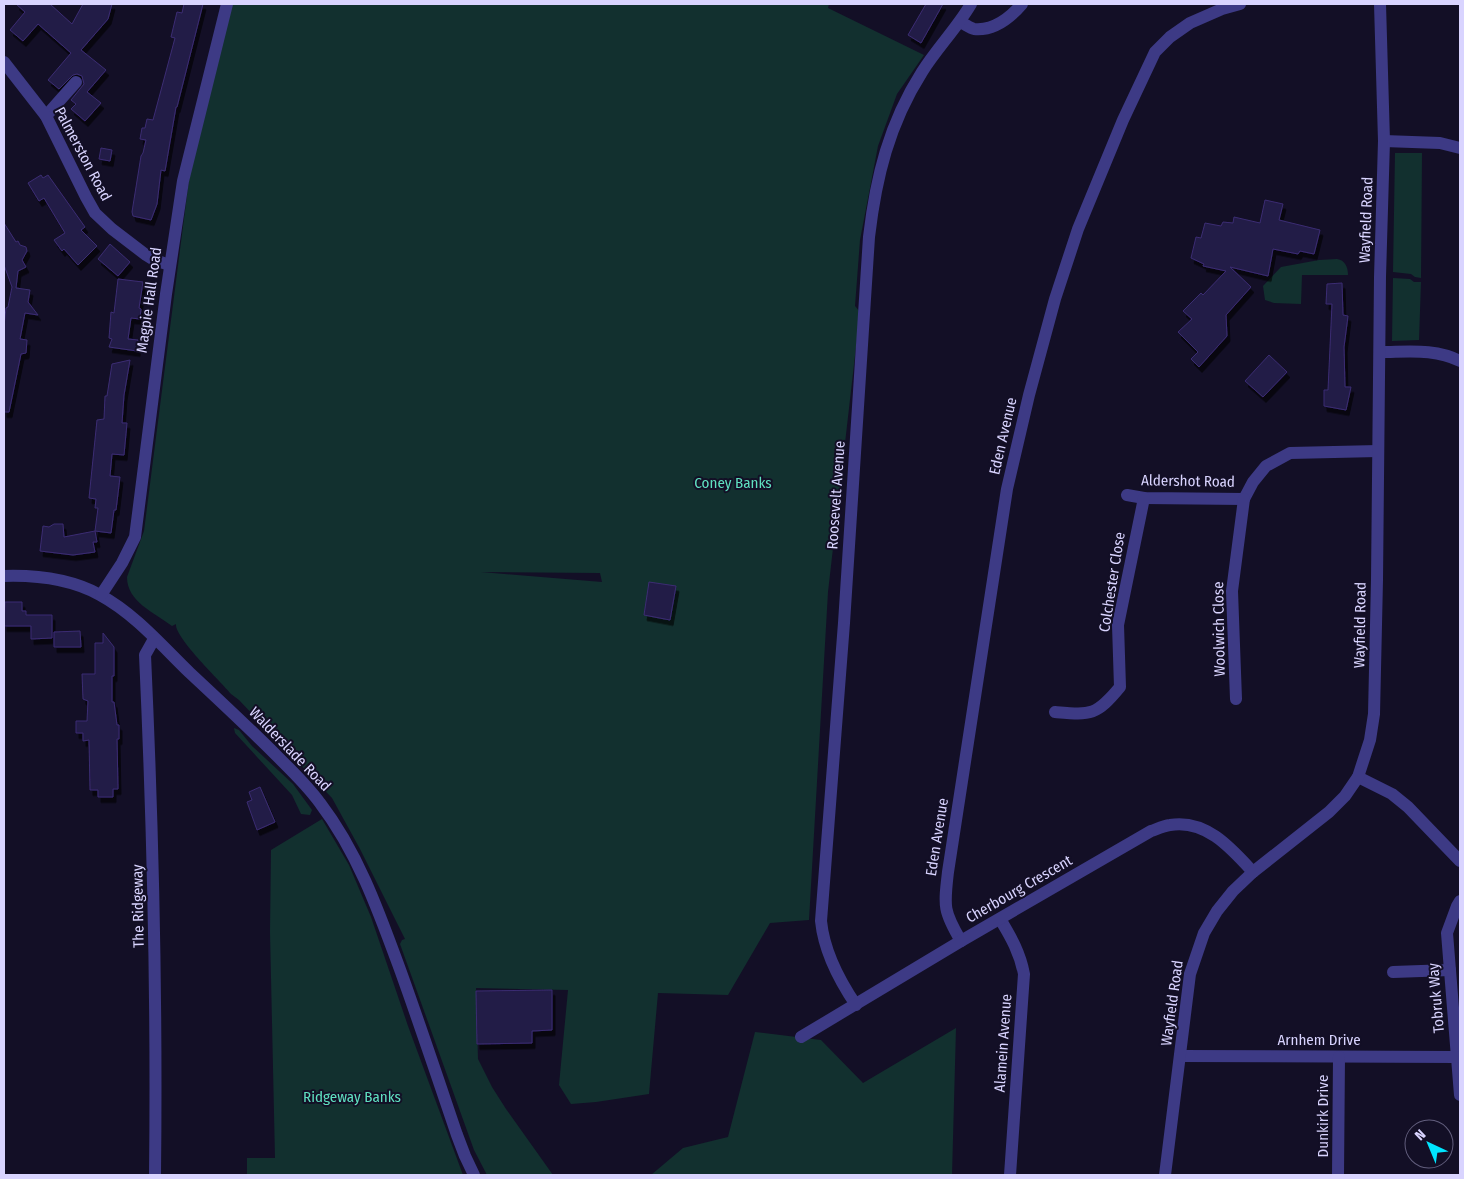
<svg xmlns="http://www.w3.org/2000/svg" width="1464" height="1179" viewBox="0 0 1464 1179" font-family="'Fira Sans Condensed',sans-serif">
	<defs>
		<filter id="shadow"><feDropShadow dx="3" dy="5.5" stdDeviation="0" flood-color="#0009"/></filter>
	</defs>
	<rect width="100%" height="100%" fill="#130f26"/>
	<g fill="#12302f" fill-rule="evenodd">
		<path d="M 232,4 L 829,4 L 828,8 L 924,55 L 897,94 L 878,146 L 860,240 L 855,306 L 860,312 L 828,592 L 809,920 L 770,923 L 728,995 L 658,993 L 649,1094 L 596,1102 L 571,1104 L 559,1085 L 568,990 L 476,988 L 478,1059 L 492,1087 L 506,1109 L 553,1175 L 487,1175 L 474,1150 L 400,944 L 402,940 L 405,939 L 360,849 L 332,798 L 239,700 L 231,694 C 221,682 174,637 176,624 L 172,626 C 154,612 127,602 127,577 L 144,531 L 191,164 ZM 481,572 L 600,573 L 602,582 Z"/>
		<path d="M 1395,153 L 1422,153 L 1421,278 L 1415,277 L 1411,274 L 1393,272 Z"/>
		<path d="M 1337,259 C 1345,260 1348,267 1348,275 L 1302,275 L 1301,304 L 1274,303 L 1265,300 L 1263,286 L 1281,267 L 1319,260 Z"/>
		<path d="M 1393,278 L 1410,279 L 1414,282 L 1421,282 L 1419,340 L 1392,341 Z"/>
		<path d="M 234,728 L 239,730 L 252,746 L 293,784 L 312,810 L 310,815 L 301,814 L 292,795 L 235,733 Z"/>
		<path d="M 322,819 L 349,865 L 371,917 L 408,1026 L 463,1175 L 247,1175 L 247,1158 L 275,1158 L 270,932 L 271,850 Z"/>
		<path d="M 956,1028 L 952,1175 L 651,1175 L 683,1148 L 728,1137 L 755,1032 L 821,1040 L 863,1083 Z"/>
	</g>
	<g fill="#241b47" stroke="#3b2d73" filter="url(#shadow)">
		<path d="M 16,4 L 50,4 L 72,24 L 83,4 L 112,4 L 108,19 L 81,50 L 106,70 L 87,92 L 101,103 L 85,121 L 71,109 L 76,104 L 71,100 L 84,84 L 82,76 L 77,74 L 73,75 L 59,89 L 48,80 L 71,53 L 38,24 L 23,41 L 10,30 L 25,12 Z"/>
		<path d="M 184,4 L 203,4 L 177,107 L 176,107 L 165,171 L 161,170 L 157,204 L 151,220 L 133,216 L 132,212 L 141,156 L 143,153 L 146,140 L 140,139 L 142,128 L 145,128 L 147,119 L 153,120 L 175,38 L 171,37 L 177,12 L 182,13 Z"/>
		<path d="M 926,4 L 943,4 L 921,43 L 908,35 Z"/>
		<path d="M 101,148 L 112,150 L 110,161 L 99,159 Z"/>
		<path d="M 41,175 L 43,178 L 48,175 L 85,227 L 81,230 L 97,246 L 78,265 L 64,249 L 62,251 L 54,240 L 65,233 L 44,198 L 39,201 L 28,183 Z"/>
		<path d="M 1265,200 L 1283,204 L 1279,220 L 1320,230 L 1314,254 L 1300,251 L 1298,254 L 1273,249 L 1268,276 L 1230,267 L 1251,287 L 1226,315 L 1227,336 L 1199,367 L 1191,359 L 1198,352 L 1178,332 L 1192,319 L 1183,311 L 1201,293 L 1203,295 L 1226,271 L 1203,266 L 1204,264 L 1191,258 L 1196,237 L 1201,238 L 1205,223 L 1221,226 L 1223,222 L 1233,223 L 1234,217 L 1260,223 Z"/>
		<path d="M 4,223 L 16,242 L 18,241 L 20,245 L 26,247 L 27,251 L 22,260 L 26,267 L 18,271 L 16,288 L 30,290 L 28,302 L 38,315 L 25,313 L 24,318 L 20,339 L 27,340 L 26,353 L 21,354 L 9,412 L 4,412 L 4,326 L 6,308 L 8,307 L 12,287 L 4,265 Z"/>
		<path d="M 110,244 L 130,262 L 118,276 L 98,259 Z"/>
		<path d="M 118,279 L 143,282 L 139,308 L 141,309 L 140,319 L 131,318 L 128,339 L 138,340 L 137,351 L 109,347 L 112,339 L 109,338 L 111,312 L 114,313 Z"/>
		<path d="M 1342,283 L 1343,315 L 1348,316 L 1344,347 L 1345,387 L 1351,387 L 1346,410 L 1324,406 L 1324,390 L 1328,390 L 1332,304 L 1326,304 L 1327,284 Z"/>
		<path d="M 1269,355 L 1287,372 L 1263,397 L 1245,381 Z"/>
		<path d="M 130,360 L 124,395 L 122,423 L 127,423 L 124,455 L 112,454 L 110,476 L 120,477 L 116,510 L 114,510 L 111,533 L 95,531 L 98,508 L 95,508 L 96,499 L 89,498 L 97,420 L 104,419 L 105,396 L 107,396 L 112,364 Z"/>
		<path d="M 54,524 L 63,524 L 64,537 L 95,531 L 97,542 L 93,542 L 95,552 L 73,555 L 40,551 L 43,526 L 49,527 Z"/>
		<path d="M 649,582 L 676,586 L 670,620 L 644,615 Z"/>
		<path d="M 5,602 L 22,602 L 22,611 L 26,611 L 26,615 L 52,615 L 52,638 L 31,639 L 31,626 L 4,626 Z"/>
		<path d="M 80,631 L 81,647 L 54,647 L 54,632 Z"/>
		<path d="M 103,633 L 114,647 L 114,676 L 112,676 L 112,702 L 114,702 L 117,725 L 119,725 L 119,739 L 117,739 L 118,789 L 113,789 L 113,797 L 98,797 L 98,790 L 90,790 L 89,740 L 83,741 L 83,733 L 76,733 L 76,721 L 87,721 L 88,701 L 83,699 L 82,674 L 95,674 L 95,643 L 103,643 Z"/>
		<path d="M 260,787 L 275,822 L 257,830 L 247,802 L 252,800 L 249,792 Z"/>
		<path d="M 552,990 L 552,1030 L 532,1031 L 532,1043 L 477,1044 L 476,991 Z"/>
	</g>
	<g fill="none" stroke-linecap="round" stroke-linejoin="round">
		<g stroke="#3d3a85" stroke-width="12">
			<path d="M 960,22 C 965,24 970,28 974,29 C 994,31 1010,18 1022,4"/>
			<path d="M 46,116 L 76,82"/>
			<path d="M 1384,141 L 1440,143 L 1460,148"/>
			<path d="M 1380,352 C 1407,352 1435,348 1460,361"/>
			<path d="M 1127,495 L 1144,498 L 1244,499 L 1253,482 L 1266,466 L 1290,453 L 1378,451"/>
			<path d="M 1236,699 L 1232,591 L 1244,499"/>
			<path d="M 1055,712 C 1091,715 1096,716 1120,687 L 1118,625 L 1144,498"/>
			<path d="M 1358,777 L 1392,794 L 1408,807 L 1460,861"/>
			<path d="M 1460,901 L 1457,906 L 1447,933 L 1460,1095"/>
			<path d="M 1000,919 C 1011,937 1020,953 1024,974 L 1010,1175"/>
			<path d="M 961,941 C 943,911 944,906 948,872 L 1007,489 L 1029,395 L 1055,299 L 1078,229 L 1123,120 L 1155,52 L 1170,37 L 1190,23 L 1222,9 L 1240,4"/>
			<path d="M 1393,972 L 1450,970"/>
			<path d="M 856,1005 C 839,980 824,951 821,921 L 844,623 L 869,237 C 876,177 889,124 922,72 C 937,48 957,28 971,4"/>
			<path d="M 801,1037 L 961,941 L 1151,831 C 1157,829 1163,826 1170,825 C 1206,819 1231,848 1253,872"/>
			<path d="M 1180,1056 L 1457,1057"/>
			<path d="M 1338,1175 L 1339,1057"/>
		</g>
		<g stroke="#3d3a85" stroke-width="12">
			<path d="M 4,62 L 46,116 L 86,197 L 95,213 L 112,229 L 146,255 L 154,260 L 170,265"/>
			<path d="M 4,576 C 37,575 71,579 100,595 C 135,614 162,646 190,673 C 219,700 248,727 276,755 C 291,770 307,785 320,803 C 359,854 380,915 402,975 C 421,1028 439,1082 457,1135 L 465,1156 L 474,1175"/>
			<path d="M 101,595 L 122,563 L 135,537 L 166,294 L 183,181 L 227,4"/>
			<path d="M 154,639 L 145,655 C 153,829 157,1001 155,1175"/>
			<path d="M 1165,1175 L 1190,974 L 1204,933 L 1217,911 L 1233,891 L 1253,872 L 1329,812 L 1345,796 L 1358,777 L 1370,740 L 1374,714 L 1377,580 L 1380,277 L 1384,141 L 1380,4"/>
		</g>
	</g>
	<g text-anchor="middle" stroke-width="4" stroke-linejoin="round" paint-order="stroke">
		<g font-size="15" fill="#d9d4ff" stroke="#130f26">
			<text transform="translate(83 154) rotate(62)" y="5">Palmerston Road</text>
			<text transform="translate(1366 220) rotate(-88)" y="5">Wayfield Road</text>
			<text transform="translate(149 300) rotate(-82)" y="5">Magpie Hall Road</text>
			<text transform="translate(1003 436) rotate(-77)" y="5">Eden Avenue</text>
			<text transform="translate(1188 481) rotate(1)" y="5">Aldershot Road</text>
			<text transform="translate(836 495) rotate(-86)" y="5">Roosevelt Avenue</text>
			<text transform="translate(1112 582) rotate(-81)" y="5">Colchester Close</text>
			<text transform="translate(1360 625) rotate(-89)" y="5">Wayfield Road</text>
			<text transform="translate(1219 629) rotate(-91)" y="5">Woolwich Close</text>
			<text transform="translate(290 749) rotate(46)" y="5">Walderslade Road</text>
			<text transform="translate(937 837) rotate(-81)" y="5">Eden Avenue</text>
			<text transform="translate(1019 889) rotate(-30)" y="5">Cherbourg Crescent</text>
			<text transform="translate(138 906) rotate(-91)" y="5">The Ridgeway</text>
			<text transform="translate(1436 998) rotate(-95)" y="5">Tobruk Way</text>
			<text transform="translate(1172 1003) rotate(-82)" y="5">Wayfield Road</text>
			<text x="1319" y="1045">Arnhem Drive</text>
			<text transform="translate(1003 1043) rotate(-86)" y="5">Alamein Avenue</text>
			<text transform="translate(1323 1116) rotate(-90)" y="5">Dunkirk Drive</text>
		</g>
		<g font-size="15" fill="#5fe0c0" stroke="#130f26">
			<text x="733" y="488">Coney Banks</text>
			<text x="352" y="1102">Ridgeway Banks</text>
		</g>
	</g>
	<rect width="1464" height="1179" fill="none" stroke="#d9d4ff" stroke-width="10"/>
	<g transform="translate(1429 1144) rotate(316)"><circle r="24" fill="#130f26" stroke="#625e7d"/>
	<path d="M0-4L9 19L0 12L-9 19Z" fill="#00e5ff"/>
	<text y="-8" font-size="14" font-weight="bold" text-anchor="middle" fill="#d9d4ff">N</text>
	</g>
</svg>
